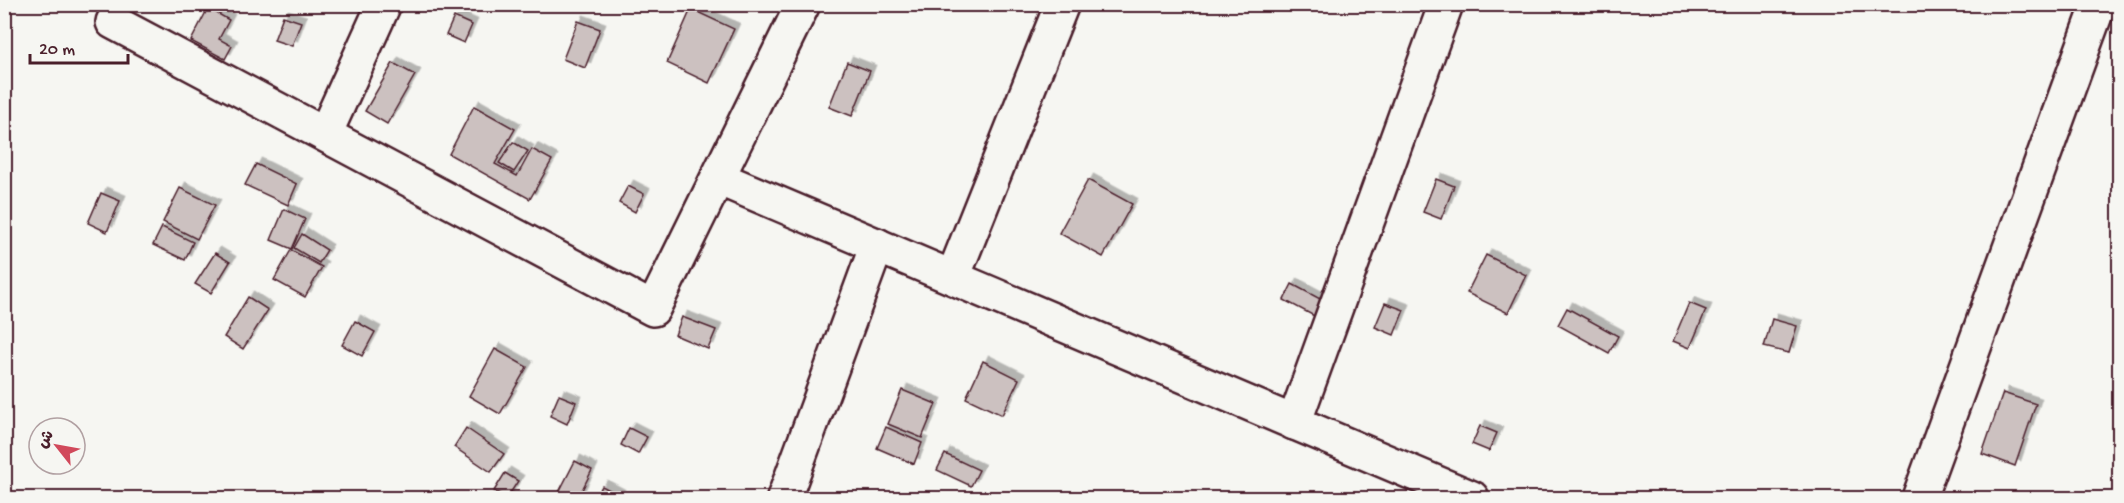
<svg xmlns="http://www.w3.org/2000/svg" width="2124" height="503" viewBox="0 0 2124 503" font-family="'Gochi Hand','Playpen Sans Arabic',sans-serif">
	<defs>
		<filter id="shadow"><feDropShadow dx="5.5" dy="-5.5" stdDeviation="0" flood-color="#0004"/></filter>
	</defs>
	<rect width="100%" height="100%" fill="#f6f6f2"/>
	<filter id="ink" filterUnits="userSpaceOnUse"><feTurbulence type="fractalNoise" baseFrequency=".0167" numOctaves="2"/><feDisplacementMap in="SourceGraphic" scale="12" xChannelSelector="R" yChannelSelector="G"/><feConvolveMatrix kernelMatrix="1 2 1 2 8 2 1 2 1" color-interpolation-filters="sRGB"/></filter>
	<g filter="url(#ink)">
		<g fill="#ccc1c0" stroke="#4a1f2b" stroke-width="1.5" filter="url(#shadow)">
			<path d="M 208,8 L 229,20 L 219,39 L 232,46 L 225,59 L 191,41 Z"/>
			<path d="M 691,9 L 734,29 L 709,83 L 667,63 Z"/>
			<path d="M 283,16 L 301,22 L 292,46 L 274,40 Z"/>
			<path d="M 454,17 L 472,25 L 464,43 L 446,35 Z"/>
			<path d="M 578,21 L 600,29 L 585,68 L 563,59 Z"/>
			<path d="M 847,62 L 870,71 L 852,116 L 829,107 Z"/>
			<path d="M 393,63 L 415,75 L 387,124 L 365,111 Z"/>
			<path d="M 474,106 L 515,129 L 495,164 L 517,176 L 532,149 L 552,160 L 530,199 L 449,154 Z"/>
			<path d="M 513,142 L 528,151 L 514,172 L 499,163 Z"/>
			<path d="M 256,164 L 297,184 L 288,205 L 245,185 Z"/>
			<path d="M 1436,179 L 1454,186 L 1441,219 L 1423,212 Z"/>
			<path d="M 1088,180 L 1132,204 L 1103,257 L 1059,233 Z"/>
			<path d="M 628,186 L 644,194 L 635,212 L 619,203 Z"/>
			<path d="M 180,188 L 215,205 L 197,239 L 163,222 Z"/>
			<path d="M 101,193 L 120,201 L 107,232 L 88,223 Z"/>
			<path d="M 284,209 L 305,219 L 292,249 L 271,240 Z"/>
			<path d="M 162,227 L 193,242 L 185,260 L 153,245 Z"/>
			<path d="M 302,234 L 327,250 L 319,263 L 294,248 Z"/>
			<path d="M 291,250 L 322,267 L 305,297 L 274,280 Z"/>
			<path d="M 215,253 L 230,262 L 211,293 L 195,284 Z"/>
			<path d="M 1486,255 L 1526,275 L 1508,313 L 1467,293 Z"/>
			<path d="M 1292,284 L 1324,301 L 1316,317 L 1284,300 Z"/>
			<path d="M 248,297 L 268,310 L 243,349 L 224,337 Z"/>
			<path d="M 1385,303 L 1404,310 L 1394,335 L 1375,327 Z"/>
			<path d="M 1689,303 L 1706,310 L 1690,348 L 1673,341 Z"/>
			<path d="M 1567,308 L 1618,336 L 1609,353 L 1558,325 Z"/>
			<path d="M 682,317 L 716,330 L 708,349 L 675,335 Z"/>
			<path d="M 1772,319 L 1797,326 L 1789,353 L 1764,347 Z"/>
			<path d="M 355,321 L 375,332 L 362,356 L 342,345 Z"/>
			<path d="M 495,349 L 527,367 L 500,414 L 469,396 Z"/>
			<path d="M 983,361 L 1019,379 L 1002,415 L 966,398 Z"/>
			<path d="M 902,390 L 936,404 L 922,438 L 888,424 Z"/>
			<path d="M 2003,393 L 2036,404 L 2015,466 L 1982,454 Z"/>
			<path d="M 559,395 L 576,402 L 567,424 L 550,416 Z"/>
			<path d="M 1480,426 L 1497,433 L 1489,451 L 1472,444 Z"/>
			<path d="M 886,427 L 922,443 L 914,464 L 877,448 Z"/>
			<path d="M 466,428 L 504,454 L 491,472 L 454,447 Z"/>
			<path d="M 629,428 L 647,437 L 638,454 L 621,445 Z"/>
			<path d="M 945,454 L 979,470 L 971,486 L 937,470 Z"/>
			<path d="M 575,461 L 592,470 L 578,498 L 556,498 Z"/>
			<path d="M 505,473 L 518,481 L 507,498 L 494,491 Z"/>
			<path d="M 602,486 L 619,495 L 617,498 L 595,498 Z"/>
		</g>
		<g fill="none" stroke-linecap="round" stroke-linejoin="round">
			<g stroke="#4a1f2b" stroke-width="38">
				<g id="street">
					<path d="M 113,22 L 653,309 L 803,4"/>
					<path d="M 325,134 L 384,4"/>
					<path d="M 718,178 L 1472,498"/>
					<path d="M 953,277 L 1062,4"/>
					<path d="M 1294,423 L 1446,4"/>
					<path d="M 784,498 L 877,245"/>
					<path d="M 1919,498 L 2099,4"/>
				</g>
			</g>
			<use href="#street" stroke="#f6f6f2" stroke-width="33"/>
		</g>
	</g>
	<rect width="2124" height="503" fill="none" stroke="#f6f6f2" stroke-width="24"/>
	<rect x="12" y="12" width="2100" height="479" fill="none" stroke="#4a1f2b" stroke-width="2" filter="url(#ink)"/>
	<g transform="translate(57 446) rotate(301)"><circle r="28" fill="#f6f6f2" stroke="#b1a0a2" stroke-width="1.5"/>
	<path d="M0-4.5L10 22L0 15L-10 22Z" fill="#d1495b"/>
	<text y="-9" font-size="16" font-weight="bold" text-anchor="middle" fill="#4a1f2b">ش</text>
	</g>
	<path d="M30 54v9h98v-9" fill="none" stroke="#4a1f2b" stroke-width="3"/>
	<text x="39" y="54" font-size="18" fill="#4a1f2b" stroke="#f6f6f2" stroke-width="4.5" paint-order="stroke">20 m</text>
</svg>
